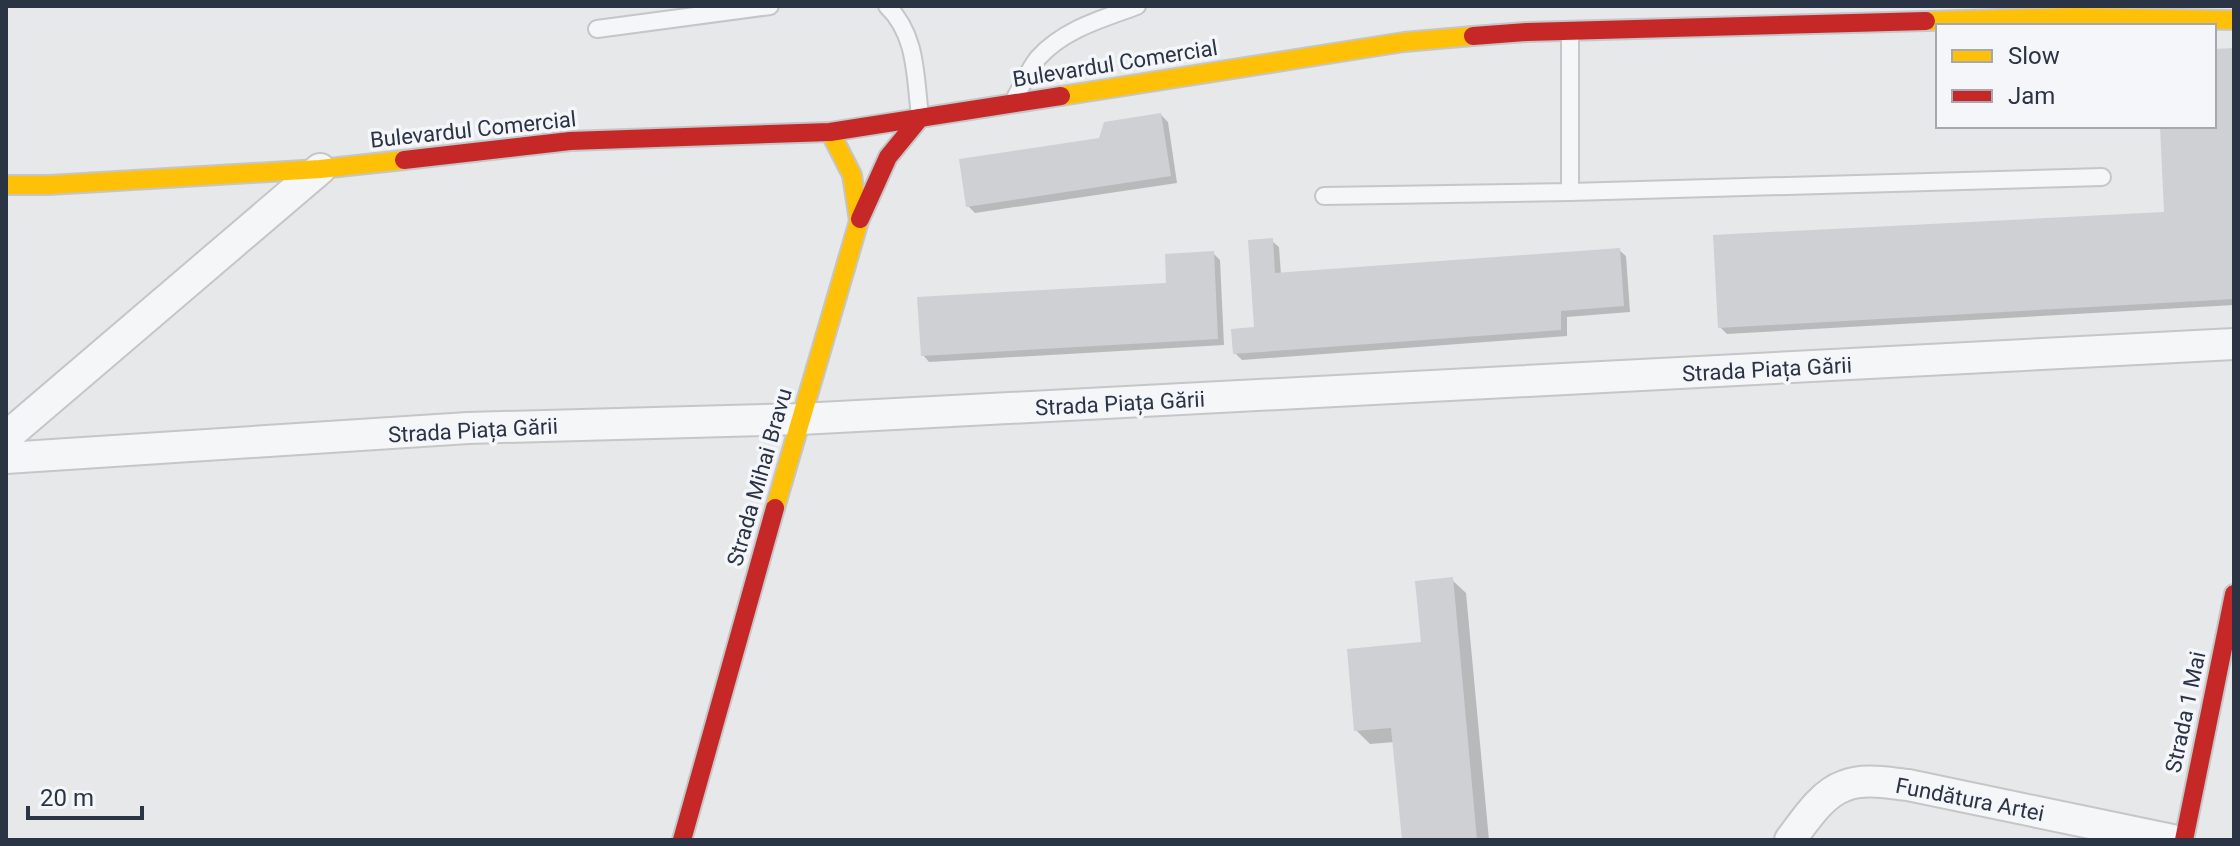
<svg xmlns="http://www.w3.org/2000/svg" width="2240" height="846" viewBox="0 0 2240 846" font-family="Roboto,sans-serif">
	<rect width="100%" height="100%" fill="#e6e8ea"/>
	<g fill="#0003">
		<path d="M 2234,50 L 2234,305 L 1727,334 L 1720,327 L 2166,214 L 2162,126 L 2214,126 L 2214,51 Z"/>
		<path d="M 1161,115 L 1168,122 L 1177,183 L 975,213 L 968,206 L 1100,140 Z"/>
		<path d="M 1272,241 L 1279,247 L 1281,275 L 1619,250 L 1626,256 L 1630,312 L 1567,317 L 1567,336 L 1242,360 L 1235,353 L 1257,328 Z"/>
		<path d="M 1213,253 L 1220,260 L 1224,345 L 929,362 L 923,355 L 1168,285 Z"/>
		<path d="M 1452,580 L 1466,593 L 1489,840 L 1404,840 L 1395,742 L 1370,744 L 1356,730 L 1423,644 Z"/>
	</g>
	<g fill="#ced0d3">
		<path d="M 2234,48 L 2234,299 L 1718,328 L 1713,235 L 2164,212 L 2160,126 L 2214,126 L 2214,49 Z"/>
		<path d="M 1161,113 L 1171,176 L 966,207 L 959,159 L 1099,138 L 1104,122 Z"/>
		<path d="M 1273,238 L 1275,273 L 1620,248 L 1624,306 L 1561,311 L 1561,330 L 1233,354 L 1231,329 L 1254,327 L 1248,240 Z"/>
		<path d="M 1214,251 L 1218,339 L 921,356 L 917,297 L 1166,283 L 1165,254 Z"/>
		<path d="M 1453,577 L 1477,840 L 1402,840 L 1391,728 L 1354,731 L 1347,649 L 1421,642 L 1415,581 Z"/>
	</g>
	<g fill="none" stroke-linecap="round" stroke-linejoin="round">
		<g stroke="#c4c6c8" stroke-width="20">
			<g id="lane">
				<path d="M 887,6 C 917,35 915,76 920,116"/>
				<path d="M 597,29 L 770,6"/>
				<path d="M 1016,96 C 1023,84 1029,69 1038,58 C 1064,29 1102,19 1137,6"/>
				<path d="M 1570,192 L 2102,177"/>
				<path d="M 1324,196 L 1570,192 L 1570,32"/>
			</g>
		</g>
		<g stroke="#c4c6c8" stroke-width="34">
			<g id="street">
				<path d="M 6,437 L 320,169"/>
				<path d="M 6,458 L 468,428 L 800,419 L 2234,344"/>
				<path d="M 1790,840 C 1804,822 1821,794 1844,786 C 1863,778 1888,783 1908,785 L 2172,840"/>
			</g>
		</g>
		<g stroke="#c4c6c8" stroke-width="22">
			<g id="slow">
				<path d="M 1926,21 L 2074,17 L 2234,20"/>
				<path d="M 1061,96 L 1404,42 L 1473,36"/>
				<path d="M 6,185 L 49,185 L 320,169 L 404,160"/>
				<path d="M 775,508 L 859,221 L 852,175 L 830,132"/>
			</g>
		</g>
		<g stroke="#c4c6c8" stroke-width="22">
			<g id="jam">
				<path d="M 1473,36 L 1527,32 L 1926,21"/>
				<path d="M 404,160 L 570,141 L 830,132 L 1061,96"/>
				<path d="M 860,219 L 888,157 L 920,118"/>
				<path d="M 682,840 L 775,508"/>
				<path d="M 2184,840 L 2234,594"/>
			</g>
		</g>
		<use href="#lane" stroke="#f5f6f7" stroke-width="16"/>
		<use href="#street" stroke="#f5f6f7" stroke-width="30"/>
		<use href="#slow" stroke="#ffc107" stroke-width="18"/>
		<use href="#jam" stroke="#c62828" stroke-width="18"/>
	</g>
	<g text-anchor="middle" stroke-width="7" stroke-linejoin="round" paint-order="stroke">
		<g font-size="22" fill="#2b3445" stroke="#f4f6f9">
			<text transform="translate(1115 63) rotate(-9)" y="8">Bulevardul Comercial</text>
			<text transform="translate(473 129) rotate(-6)" y="8">Bulevardul Comercial</text>
			<text transform="translate(1767 369) rotate(-3)" y="8">Strada Piața Gării</text>
			<text transform="translate(1120 403) rotate(-3)" y="8">Strada Piața Gării</text>
			<text transform="translate(473 430) rotate(-3)" y="8">Strada Piața Gării</text>
			<text transform="translate(759 477) rotate(-74)" y="8">Strada Mihai Bravu</text>
			<text transform="translate(2185 712) rotate(-78)" y="8">Strada 1 Mai</text>
			<text transform="translate(1970 799) rotate(11)" y="8">Fundătura Artei</text>
		</g>
	</g>
	<rect width="2240" height="846" fill="none" stroke="#2b3445" stroke-width="16"/>
	<rect x="1936" y="24" width="280" height="104" fill="#f4f6f9" stroke="#a4a8b1" stroke-width="2"/>
	<rect x="1952" y="50" width="40" height="12" fill="#ffc107" stroke="#a4a8b1" stroke-width="2"/>
	<text x="2008" y="64" font-size="24" fill="#2b3445">Slow</text>
	<rect x="1952" y="90" width="40" height="12" fill="#c62828" stroke="#a4a8b1" stroke-width="2"/>
	<text x="2008" y="104" font-size="24" fill="#2b3445">Jam</text>
	<path d="M28 806v12h114v-12" fill="none" stroke="#2b3445" stroke-width="4"/>
	<text x="40" y="806" font-size="24" fill="#2b3445" stroke="#f4f6f9" stroke-width="6" paint-order="stroke">20 m</text>
</svg>
